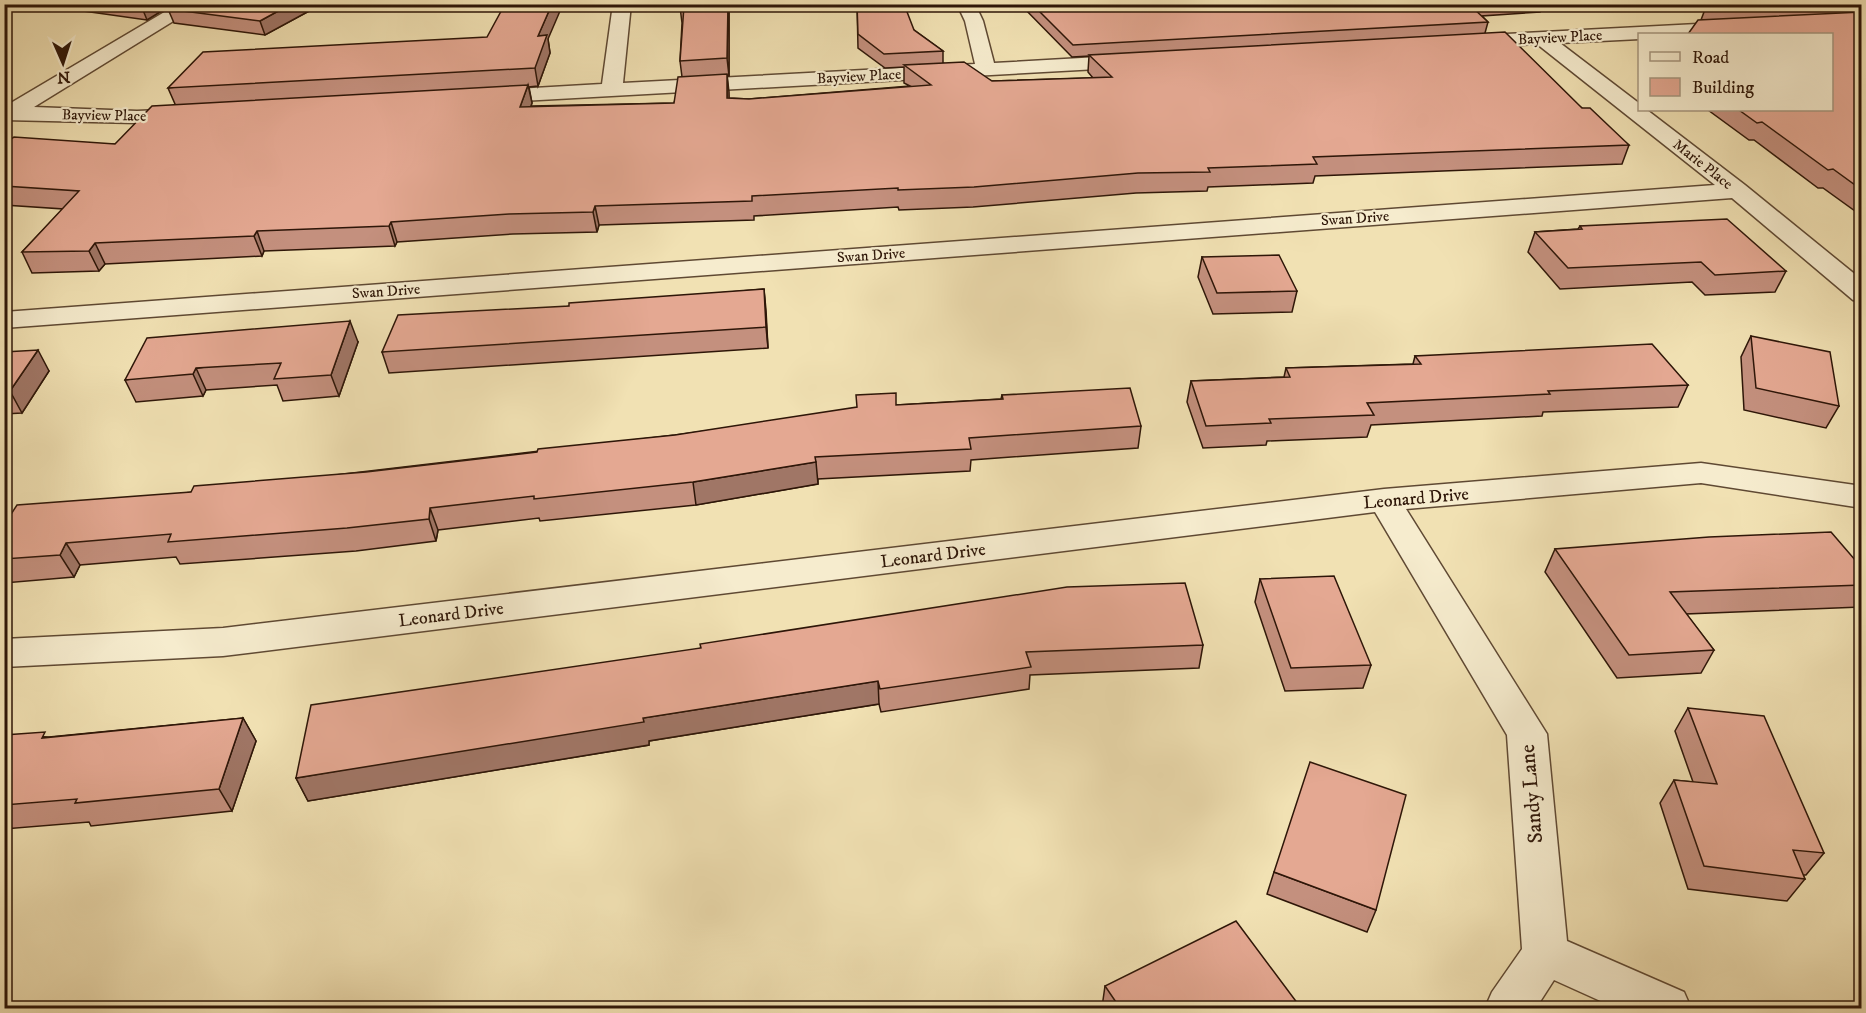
<svg xmlns="http://www.w3.org/2000/svg" width="1866" height="1013" viewBox="0 0 1866 1013" font-family="'IM FELL DW Pica',serif">
	<rect width="100%" height="100%" fill="#f1e1b3"/>
	<filter id="stains"><feTurbulence type="fractalNoise" baseFrequency=".00333" numOctaves="4"/><feColorMatrix values="0 0 0 0 .2 0 0 0 0 .09 0 0 0 0 .02 0 0 0 .5 -.17"/></filter>
	<radialGradient id="worn" r=".72"><stop offset=".6" stop-color="#630" stop-opacity="0"/><stop offset="1" stop-color="#630" stop-opacity=".3"/></radialGradient>
	<g fill="none" stroke-linecap="round" stroke-linejoin="round">
		<g stroke="#5f4933" stroke-width="3">
			<g id="minor">
				<path d="M 178,4 L 201,4 L 34,107 L 137,111 L 185,109 L 193,110 L 196,115 L 193,120 L 137,123 L 4,120 L 4,107 Z"/>
				<path d="M 613,4 L 631,4 L 623,83 L 975,64 L 965,21 L 957,4 L 975,4 L 983,21 L 994,63 L 1134,55 L 1141,57 L 1144,61 L 1141,65 L 1134,67 L 485,103 L 478,101 L 475,97 L 478,93 L 485,91 L 602,84 Z"/>
				<path d="M 1736,22 L 1745,28 L 1743,32 L 1640,34 L 1640,39 L 1560,43 L 1640,104 L 1640,110 L 1647,110 L 1745,185 L 1862,280 L 1862,302 L 1853,300 L 1732,198 L 4,328 L 4,312 L 1715,185 L 1537,44 L 1467,48 L 1457,42 L 1467,36 Z"/>
				<path d="M 1701,463 L 1862,486 L 1862,508 L 1701,483 L 1406,509 L 1547,734 L 1567,941 L 1684,992 L 1691,1008 L 1616,1008 L 1554,980 L 1536,1008 L 1485,1008 L 1492,992 L 1522,949 L 1507,735 L 1375,512 L 223,656 L 4,667 L 4,639 L 223,628 L 1384,489 Z"/>
			</g>
		</g>
		<use href="#minor" fill="#f6ecce" fill-rule="evenodd"/>
	</g>
	<g fill="#c4907e" stroke="#2e1608" stroke-width="1.5">
		<path d="M 53,4 L 173,4 L 147,20 L 55,7 Z"/>
		<path d="M 322,4 L 265,35 L 174,23 L 168,9 Z"/>
		<path d="M 729,4 L 729,76 L 727,76 L 729,98 L 749,99 L 910,86 L 904,83 L 904,67 L 885,68 L 858,48 L 857,4 L 914,30 L 943,51 L 943,63 L 992,81 L 1093,78 L 1088,72 L 1089,56 L 1072,57 L 1020,4 L 1542,4 L 1540,12 L 1482,16 L 1488,22 L 1485,33 L 1582,108 L 1629,145 L 1622,164 L 1315,176 L 1313,183 L 1208,187 L 1207,191 L 1136,193 L 973,207 L 899,210 L 898,207 L 754,216 L 754,220 L 599,225 L 597,232 L 513,234 L 397,242 L 395,246 L 264,251 L 262,256 L 105,264 L 99,271 L 32,273 L 22,252 L 63,209 L 4,205 L 4,143 L 115,144 L 175,104 L 168,88 L 548,39 L 550,53 L 538,86 L 529,87 L 532,103 L 531,106 L 674,103 L 682,77 L 680,61 L 682,23 L 680,7 Z"/>
		<path d="M 1707,4 L 1862,4 L 1862,216 L 1823,188 L 1818,188 L 1754,140 L 1749,140 L 1708,110 L 1832,110 L 1701,20 Z"/>
		<path d="M 1580,226 L 1786,271 L 1775,292 L 1705,295 L 1692,282 L 1560,289 L 1528,252 L 1535,232 L 1578,229 Z"/>
		<path d="M 1202,257 L 1297,291 L 1292,312 L 1213,314 L 1198,277 Z"/>
		<path d="M 764,289 L 768,348 L 389,373 L 382,352 L 569,306 Z"/>
		<path d="M 1751,336 L 1839,406 L 1826,428 L 1744,410 L 1741,357 Z"/>
		<path d="M 358,342 L 339,396 L 283,401 L 277,385 L 206,390 L 203,396 L 136,402 L 125,380 Z"/>
		<path d="M 4,352 L 49,371 L 22,413 L 4,414 Z"/>
		<path d="M 1415,356 L 1688,385 L 1678,407 L 1543,412 L 1542,416 L 1371,425 L 1367,437 L 1267,441 L 1266,445 L 1203,448 L 1187,402 L 1191,381 L 1284,377 L 1286,368 L 1413,364 Z"/>
		<path d="M 1002,395 L 1141,426 L 1138,448 L 971,460 L 970,471 L 818,479 L 818,484 L 696,505 L 540,521 L 539,518 L 438,530 L 436,541 L 356,551 L 180,564 L 176,557 L 80,565 L 74,577 L 4,583 L 4,525 L 191,492 L 675,435 L 896,405 L 1001,399 Z"/>
		<path d="M 1555,549 L 1862,568 L 1862,605 L 1861,607 L 1686,614 L 1714,650 L 1701,673 L 1617,678 L 1545,572 Z"/>
		<path d="M 1260,579 L 1371,665 L 1363,688 L 1285,691 L 1255,602 Z"/>
		<path d="M 1203,645 L 1199,668 L 1030,675 L 1029,689 L 881,712 L 879,704 L 649,741 L 649,745 L 308,801 L 296,778 L 701,648 Z"/>
		<path d="M 1688,708 L 1824,853 L 1806,875 L 1803,875 L 1805,879 L 1787,901 L 1688,889 L 1660,803 L 1674,780 L 1693,782 L 1675,731 Z"/>
		<path d="M 243,718 L 256,741 L 232,811 L 91,826 L 89,822 L 4,829 L 4,735 L 49,737 Z"/>
		<path d="M 1274,872 L 1376,910 L 1367,932 L 1267,894 Z"/>
		<path d="M 1105,986 L 1298,1004 L 1297,1008 L 1102,1008 L 1102,1007 Z"/>
	</g>
	<g fill="#a07666" stroke="#2e1608" stroke-width="1.5">
		<path d="M 143,4 L 173,4 L 147,20 L 141,5 Z"/>
		<path d="M 291,4 L 322,4 L 265,35 L 260,21 Z"/>
		<path d="M 552,4 L 563,4 L 548,39 L 550,53 L 538,86 L 535,68 L 538,36 Z"/>
		<path d="M 728,4 L 729,4 L 729,76 L 727,58 Z"/>
		<path d="M 727,74 L 729,92 L 729,116 L 727,98 Z"/>
		<path d="M 528,85 L 532,103 L 524,125 L 520,107 Z"/>
		<path d="M 595,206 L 599,225 L 597,232 L 593,212 Z"/>
		<path d="M 391,222 L 397,242 L 395,246 L 389,226 Z"/>
		<path d="M 257,231 L 264,251 L 262,256 L 254,236 Z"/>
		<path d="M 95,243 L 105,264 L 99,271 L 89,251 Z"/>
		<path d="M 764,289 L 766,310 L 768,348 L 766,327 Z"/>
		<path d="M 350,321 L 358,342 L 339,396 L 331,375 Z"/>
		<path d="M 38,350 L 49,371 L 22,413 L 10,391 Z"/>
		<path d="M 196,368 L 206,390 L 203,396 L 193,374 Z"/>
		<path d="M 816,462 L 818,484 L 696,505 L 693,482 Z"/>
		<path d="M 430,508 L 438,530 L 436,541 L 429,519 Z"/>
		<path d="M 66,543 L 80,565 L 74,577 L 60,555 Z"/>
		<path d="M 878,681 L 879,704 L 649,741 L 649,745 L 308,801 L 296,778 L 643,718 Z"/>
		<path d="M 243,718 L 256,741 L 232,811 L 219,789 Z"/>
		<path d="M 1298,1004 L 1297,1008 L 1289,1008 Z"/>
	</g>
	<g fill="#e4a892" stroke="#2e1608" stroke-width="1.5">
		<path d="M 176,4 L 291,4 L 260,21 L 168,9 Z"/>
		<path d="M 505,4 L 552,4 L 538,36 L 547,35 L 535,68 L 168,88 L 203,52 L 487,37 Z"/>
		<path d="M 680,4 L 728,4 L 727,58 L 680,61 L 684,6 L 680,7 Z"/>
		<path d="M 857,4 L 904,4 L 914,30 L 943,51 L 884,54 L 858,34 Z"/>
		<path d="M 1032,4 L 1490,4 L 1471,6 L 1488,22 L 1073,45 Z"/>
		<path d="M 1707,4 L 1736,4 L 1706,6 Z"/>
		<path d="M 1862,12 L 1862,190 L 1833,169 L 1828,170 L 1762,122 L 1757,123 L 1739,110 L 1832,110 L 1832,34 L 1688,34 L 1698,20 Z"/>
		<path d="M 1505,32 L 1582,108 L 1590,108 L 1629,145 L 1313,157 L 1317,164 L 1208,168 L 1210,172 L 1138,173 L 974,187 L 898,190 L 898,188 L 752,196 L 752,201 L 595,206 L 593,212 L 509,214 L 391,222 L 389,226 L 257,231 L 254,236 L 95,243 L 89,251 L 22,252 L 79,191 L 4,186 L 4,143 L 14,137 L 115,144 L 152,106 L 528,85 L 520,107 L 674,103 L 678,77 L 727,74 L 727,98 L 749,99 L 931,85 L 904,65 L 964,62 L 992,81 L 1112,77 L 1089,55 Z"/>
		<path d="M 1727,219 L 1786,271 L 1715,275 L 1701,262 L 1568,268 L 1535,232 L 1582,229 L 1580,226 Z"/>
		<path d="M 1279,255 L 1297,291 L 1217,293 L 1202,257 Z"/>
		<path d="M 764,289 L 766,327 L 382,352 L 398,315 L 569,306 L 569,303 Z"/>
		<path d="M 350,321 L 331,375 L 274,379 L 281,363 L 196,368 L 193,374 L 125,380 L 147,338 Z"/>
		<path d="M 1751,336 L 1830,352 L 1839,406 L 1756,388 Z"/>
		<path d="M 1652,344 L 1688,385 L 1548,391 L 1550,394 L 1367,403 L 1374,415 L 1269,419 L 1271,423 L 1206,426 L 1191,381 L 1290,377 L 1286,368 L 1421,364 L 1415,356 Z"/>
		<path d="M 38,350 L 10,391 L 4,392 L 4,352 Z"/>
		<path d="M 1130,388 L 1141,426 L 969,438 L 971,449 L 815,457 L 816,462 L 693,482 L 534,499 L 534,496 L 430,508 L 429,519 L 347,528 L 168,542 L 171,534 L 66,543 L 60,555 L 4,559 L 4,525 L 17,505 L 191,492 L 194,486 L 366,472 L 537,452 L 538,449 L 675,435 L 857,407 L 856,395 L 896,393 L 896,405 L 1003,399 L 1002,395 Z"/>
		<path d="M 1831,532 L 1862,568 L 1862,585 L 1670,592 L 1714,650 L 1629,655 L 1555,549 L 1709,537 Z"/>
		<path d="M 1334,576 L 1371,665 L 1291,668 L 1260,579 Z"/>
		<path d="M 1185,583 L 1203,645 L 1026,652 L 1031,667 L 880,689 L 878,681 L 643,718 L 644,722 L 296,778 L 311,705 L 701,648 L 700,644 L 1067,587 Z"/>
		<path d="M 1688,708 L 1764,716 L 1824,853 L 1793,850 L 1805,879 L 1704,866 L 1674,780 L 1717,784 Z"/>
		<path d="M 243,718 L 219,789 L 75,803 L 77,799 L 4,805 L 4,735 L 45,732 L 42,738 Z"/>
		<path d="M 1310,762 L 1406,795 L 1376,910 L 1274,872 Z"/>
		<path d="M 1236,921 L 1298,1004 L 1289,1008 L 1120,1008 L 1105,986 Z"/>
	</g>
	<g text-anchor="middle" stroke-width="4.5" stroke-linejoin="round" paint-order="stroke">
		<g font-size="15" fill="#2e1608" stroke="#f6ecce">
			<text transform="translate(1560 37) rotate(-3)" y="5">Bayview Place</text>
			<text transform="translate(859 76) rotate(-3)" y="5">Bayview Place</text>
			<text transform="translate(104 115) rotate(1)" y="5">Bayview Place</text>
			<text transform="translate(1703 164) rotate(38)" y="5">Marie Place</text>
			<text transform="translate(1355 218) rotate(-4)" y="5">Swan Drive</text>
			<text transform="translate(871 255) rotate(-4)" y="5">Swan Drive</text>
			<text transform="translate(386 291) rotate(-4)" y="5">Swan Drive</text>
		</g>
		<g font-size="18" fill="#2e1608" stroke="#f6ecce">
			<text transform="translate(1416 498) rotate(-5)" y="6">Leonard Drive</text>
			<text transform="translate(933 555) rotate(-7)" y="6">Leonard Drive</text>
			<text transform="translate(451 614) rotate(-7)" y="6">Leonard Drive</text>
		</g>
		<g font-size="21" fill="#2e1608" stroke="#f6ecce">
			<text transform="translate(1531 794) rotate(-95)" y="7">Sandy Lane</text>
		</g>
	</g>
	<rect width="1866" height="1013" fill="none" stroke="#f1e1b3" stroke-width="24"/>
	<rect x="6" y="6" width="1854" height="1001" fill="none" stroke="#2e1608" stroke-width="3"/>
	<rect x="12" y="12" width="1842" height="989" fill="none" stroke="#2e1608" stroke-width="1.5"/>
	<rect x="1638" y="33" width="195" height="78" fill="#f6ecce" stroke="#a6967f" stroke-width="1.5"/>
	<rect x="1650" y="52" width="30" height="9" fill="#f6ecce" stroke="#a6967f" stroke-width="1.5"/>
	<text x="1692" y="63" font-size="18" fill="#2e1608">Road</text>
	<rect x="1650" y="78" width="30" height="18" fill="#e4a892" stroke="#a6967f" stroke-width="1.5"/>
	<text x="1692" y="93" font-size="18" fill="#2e1608">Building</text>
	<g transform="translate(63 63) rotate(177)" stroke="#f6ecce" stroke-width="4.5" paint-order="stroke">
	<path d="M0-4.5L10 22L0 15L-10 22Z" fill="#2e1608"/>
	<text y="-9" font-size="16" font-weight="bold" text-anchor="middle" fill="#2e1608">N</text>
	</g>
	<rect width="100%" height="100%" filter="url(#stains)"/>
	<rect width="100%" height="100%" fill="url(#worn)"/>
</svg>
